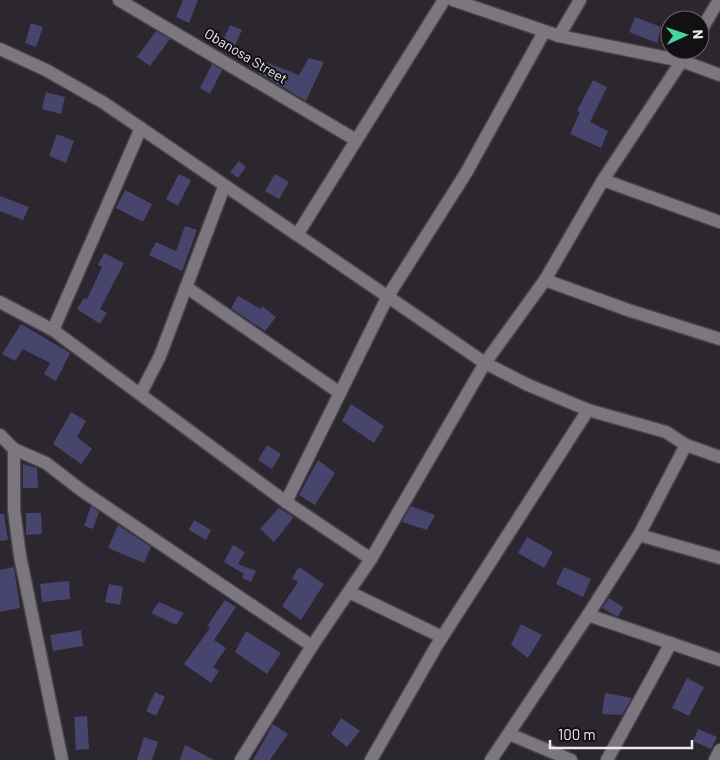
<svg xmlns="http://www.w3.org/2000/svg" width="720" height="760" viewBox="0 0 720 760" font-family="Barlow,sans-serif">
	<rect width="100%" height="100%" fill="#2c262e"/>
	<g fill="#47446e">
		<path d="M 183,0 L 198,0 L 189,23 L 176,17 Z"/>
		<path d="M 635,17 L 661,27 L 657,43 L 629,32 Z"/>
		<path d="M 31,23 L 43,27 L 36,47 L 25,43 Z"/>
		<path d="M 230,25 L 242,30 L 233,50 L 221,45 Z"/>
		<path d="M 156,31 L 170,39 L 150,66 L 137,57 Z"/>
		<path d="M 309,58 L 324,62 L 306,101 L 259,73 L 263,61 L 299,75 Z"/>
		<path d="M 212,64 L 222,70 L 210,94 L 200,88 Z"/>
		<path d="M 593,80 L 607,87 L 590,122 L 608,131 L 601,148 L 570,134 L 580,112 L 577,111 Z"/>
		<path d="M 46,92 L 65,97 L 61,114 L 42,109 Z"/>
		<path d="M 57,134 L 74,141 L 66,163 L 49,156 Z"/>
		<path d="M 239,161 L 246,167 L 238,178 L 230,172 Z"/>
		<path d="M 179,174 L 191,180 L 178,206 L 166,199 Z"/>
		<path d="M 275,174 L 289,182 L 279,199 L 265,191 Z"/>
		<path d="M 125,190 L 152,204 L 143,222 L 116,208 Z"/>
		<path d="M 0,196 L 29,207 L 23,220 L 0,211 Z"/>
		<path d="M 185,226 L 197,230 L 182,271 L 149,255 L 156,242 L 176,251 Z"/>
		<path d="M 104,253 L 124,263 L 100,309 L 107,313 L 100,324 L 77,309 L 84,298 L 87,299 L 102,267 L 98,265 Z"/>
		<path d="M 238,296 L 261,309 L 262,306 L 276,317 L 265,331 L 231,308 Z"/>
		<path d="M 21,324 L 70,353 L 56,381 L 44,374 L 50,363 L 23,349 L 15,361 L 2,354 Z"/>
		<path d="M 351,404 L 384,426 L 374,443 L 342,421 Z"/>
		<path d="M 71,412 L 86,421 L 77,437 L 92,449 L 81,464 L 53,444 Z"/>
		<path d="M 267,445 L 281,454 L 272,469 L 258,460 Z"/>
		<path d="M 318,460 L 335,473 L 315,505 L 299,495 Z"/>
		<path d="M 23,464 L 37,468 L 38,488 L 23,488 Z"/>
		<path d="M 91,506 L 99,512 L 93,529 L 84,526 Z"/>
		<path d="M 411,506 L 435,515 L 427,530 L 402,522 Z"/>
		<path d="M 279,508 L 294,517 L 274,542 L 260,529 Z"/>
		<path d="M 26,513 L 41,513 L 42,534 L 26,535 Z"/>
		<path d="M 0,514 L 4,514 L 8,540 L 0,541 Z"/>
		<path d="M 194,520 L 211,530 L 206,540 L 189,530 Z"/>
		<path d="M 118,525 L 151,547 L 144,563 L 108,548 Z"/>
		<path d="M 527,537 L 553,552 L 544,568 L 518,553 Z"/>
		<path d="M 233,545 L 245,552 L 238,564 L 256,571 L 251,582 L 242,578 L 244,574 L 224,562 Z"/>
		<path d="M 14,567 L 20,608 L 0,612 L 0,570 Z"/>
		<path d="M 299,567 L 324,584 L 301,620 L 282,606 L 298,582 L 292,578 Z"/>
		<path d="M 564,567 L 591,579 L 583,597 L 556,584 Z"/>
		<path d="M 69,581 L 70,599 L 42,602 L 40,584 Z"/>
		<path d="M 109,584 L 123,587 L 120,605 L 105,602 Z"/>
		<path d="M 609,598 L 623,607 L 618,617 L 602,608 Z"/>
		<path d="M 225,600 L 236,607 L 214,640 L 226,648 L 213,667 L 219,671 L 211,683 L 184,664 L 210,628 L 207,626 Z"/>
		<path d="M 159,602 L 184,613 L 176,625 L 151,613 Z"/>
		<path d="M 521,624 L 542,635 L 528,658 L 511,645 Z"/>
		<path d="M 81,630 L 83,646 L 53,651 L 50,635 Z"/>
		<path d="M 246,631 L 281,653 L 267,674 L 235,652 Z"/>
		<path d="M 687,678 L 704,687 L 689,716 L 672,708 Z"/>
		<path d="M 155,692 L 165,697 L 156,716 L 146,711 Z"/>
		<path d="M 605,693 L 632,698 L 622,715 L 602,714 Z"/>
		<path d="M 87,716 L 89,749 L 76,750 L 74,717 Z"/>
		<path d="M 341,718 L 360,731 L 347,747 L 331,734 Z"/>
		<path d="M 273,724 L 288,734 L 270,760 L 253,760 Z"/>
		<path d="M 698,729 L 717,737 L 711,749 L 693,741 Z"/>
		<path d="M 144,737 L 158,742 L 152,760 L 137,760 Z"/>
		<path d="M 185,745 L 214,760 L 180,760 Z"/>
	</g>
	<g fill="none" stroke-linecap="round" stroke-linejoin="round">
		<g stroke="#48444a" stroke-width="15">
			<g id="minor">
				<path d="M 119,0 L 356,140"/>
				<path d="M 453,0 L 559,36 L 682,61 L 720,75"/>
				<path d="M 700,32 L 719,0"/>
				<path d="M 559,36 L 580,0"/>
				<path d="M 0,49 L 46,70 L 104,103 L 485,363 L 526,384 L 588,410 L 666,432 L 686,445 L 720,457"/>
				<path d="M 603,180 L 720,222"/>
				<path d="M 297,235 L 444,0"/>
				<path d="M 545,280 L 628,310 L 720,339"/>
				<path d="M 186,287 L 340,393"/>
				<path d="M 0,302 L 53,330 L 286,502 L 371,559"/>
				<path d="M 53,330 L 141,128"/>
				<path d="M 141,393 L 160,356 L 224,187"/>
				<path d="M 0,435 L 14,449 L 14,510 L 20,556 L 62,760"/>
				<path d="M 14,449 L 46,463 L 81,490 L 312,646"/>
				<path d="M 286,502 L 388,296 L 466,173 L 544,32"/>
				<path d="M 639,535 L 720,558"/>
				<path d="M 349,592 L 442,637"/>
				<path d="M 588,615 L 720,660"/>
				<path d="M 509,734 L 571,760"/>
				<path d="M 241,760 L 312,646 L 371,559 L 485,363 L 545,280 L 603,180 L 689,50"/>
				<path d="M 371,760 L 437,645 L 588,410"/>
				<path d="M 491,760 L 588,615 L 639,535 L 686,445"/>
				<path d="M 607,760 L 671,643"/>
				<path d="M 715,760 L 720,750"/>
			</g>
		</g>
		<use href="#minor" stroke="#7c767e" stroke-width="12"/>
	</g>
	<g text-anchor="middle" stroke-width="4" stroke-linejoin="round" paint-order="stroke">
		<g font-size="14" fill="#edeaee" stroke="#131014">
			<text transform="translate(246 56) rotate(31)" y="5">Obanosa Street</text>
		</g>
	</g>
	<g transform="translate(685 35) rotate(87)"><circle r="24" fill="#131014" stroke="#6a676b"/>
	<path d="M0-4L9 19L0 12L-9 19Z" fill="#48d49d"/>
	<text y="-8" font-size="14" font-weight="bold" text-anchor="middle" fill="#edeaee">N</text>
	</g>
	<path d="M550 740v8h142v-8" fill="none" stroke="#edeaee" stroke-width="2.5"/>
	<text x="558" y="740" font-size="15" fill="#edeaee" stroke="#131014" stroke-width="4" paint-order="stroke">100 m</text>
</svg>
